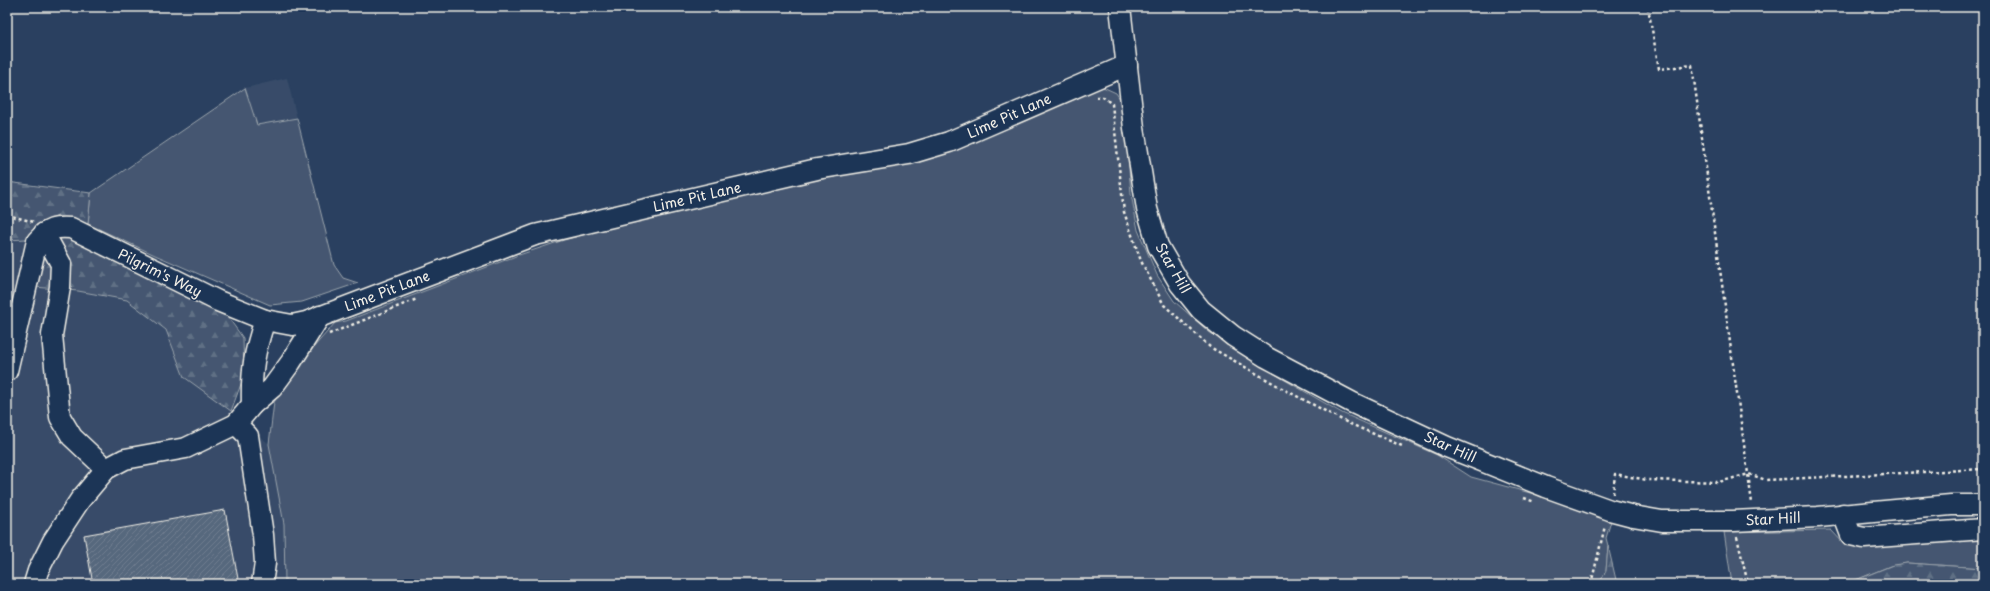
<svg xmlns="http://www.w3.org/2000/svg" width="1990" height="591" viewBox="0 0 1990 591" font-family="'Playpen Sans',sans-serif">
	<defs>
		<pattern id="forest-firs" width="22" height="20" patternUnits="userSpaceOnUse"><rect width="22" height="20" fill="#445771"/><path d="M5 1l3.5 6h-7zM16 11l3.5 6h-7z" fill="#607085"/></pattern>
		<pattern id="building-hatch" width="6" height="6" patternUnits="userSpaceOnUse"><rect width="6" height="6" fill="#56677d"/><path d="M-1 1l2-2M0 6l6-6M5 7l2-2" fill="none" stroke="#6f7d8f"/></pattern>
	</defs>
	<rect width="100%" height="100%" fill="#2a4060"/>
	<filter id="ink" filterUnits="userSpaceOnUse"><feTurbulence type="fractalNoise" baseFrequency=".025" numOctaves="2"/><feDisplacementMap in="SourceGraphic" scale="8" xChannelSelector="R" yChannelSelector="G"/><feConvolveMatrix kernelMatrix="1 2 1 2 8 2 1 2 1" color-interpolation-filters="sRGB"/></filter>
	<g filter="url(#ink)">
		<g fill="#374c69">
			<path d="M 287,78 L 297,118 L 257,126 L 245,88 Z"/>
			<path d="M 26,239 L 41,253 L 35,287 L 78,291 L 127,300 L 166,330 L 184,377 L 231,411 L 269,444 L 284,524 L 284,584 L 7,584 L 7,240 Z"/>
		</g>
		<g fill="#445771" stroke="#9ca4ac">
			<path d="M 1103,87 L 1116,93 L 1124,105 L 1131,194 L 1138,230 L 1157,275 L 1174,301 L 1209,332 L 1283,379 L 1342,413 L 1437,455 L 1471,477 L 1545,497 L 1611,521 L 1606,538 L 1608,546 L 1606,571 L 1599,584 L 285,584 L 284,524 L 269,444 L 274,402 L 298,365 L 335,323 L 346,321 L 516,256 L 564,240 L 660,214 L 772,188 L 920,161 L 949,153 L 1077,95 Z"/>
			<path d="M 245,88 L 257,125 L 297,118 L 334,265 L 343,278 L 358,283 L 302,302 L 270,305 L 155,255 L 88,224 L 91,193 Z"/>
			<path d="M 1831,530 L 1846,546 L 1946,536 L 1954,543 L 1983,537 L 1983,568 L 1907,563 L 1890,566 L 1846,584 L 1732,584 L 1724,532 Z"/>
		</g>
		<g fill="url(#forest-firs)" stroke="#9ca4ac">
			<path d="M 7,182 L 91,193 L 88,224 L 57,216 L 26,239 L 7,240 Z"/>
			<path d="M 70,236 L 128,268 L 225,313 L 243,338 L 244,376 L 231,411 L 184,377 L 166,330 L 127,300 L 78,291 L 35,287 L 41,253 L 56,237 Z"/>
			<path d="M 1608,546 L 1617,584 L 1599,584 L 1606,571 Z"/>
			<path d="M 1907,563 L 1983,568 L 1983,584 L 1846,584 L 1893,565 Z"/>
		</g>
		<path fill="url(#building-hatch)" stroke="#f4f1e8" d="M 225,510 L 239,584 L 93,584 L 84,535 Z"/>
		<g fill="none" stroke-linecap="round" stroke-linejoin="round">
			<g stroke="#f4f1e8" stroke-width="23">
				<g id="minor">
					<path d="M 1120,7 L 1134,128 L 1147,209 L 1158,246 L 1180,284 L 1201,310 L 1233,336 L 1266,357 L 1353,403 L 1447,447 L 1546,487 L 1610,510 L 1633,516 L 1662,521 L 1733,521 L 1818,517 L 1951,505 L 1983,505"/>
					<path d="M 44,233 L 61,264 L 60,287 L 52,335 L 60,417 L 72,437 L 106,469"/>
					<path d="M 7,371 L 37,241 C 49,228 54,227 71,228 L 218,301 L 265,320 L 292,325 L 306,322 L 535,235 L 817,169 L 909,154 L 949,142 L 1127,65"/>
					<path d="M 252,405 C 251,371 254,352 265,320"/>
					<path d="M 236,424 L 248,436 L 263,535 L 265,563 L 262,584"/>
					<path d="M 1843,514 L 1851,535 L 1864,538 L 1983,529"/>
					<path d="M 34,584 L 38,571 L 53,541 L 80,500 L 106,469 L 125,459 L 186,448 L 236,424 L 252,405 L 272,388 L 291,362 L 320,316"/>
				</g>
			</g>
			<g stroke="#f4f1e8" stroke-width="2.5" stroke-dasharray="3 3" stroke-linecap="butt">
				<path d="M 1648,7 L 1659,69 L 1692,65 L 1752,503"/>
				<path d="M 1096,97 L 1103,97 L 1112,104 L 1124,212 L 1141,261 L 1164,305 L 1210,347 L 1287,391 L 1348,423 L 1402,446"/>
				<path d="M 7,215 L 34,222"/>
				<path d="M 329,334 L 417,299"/>
				<path d="M 1613,494 L 1615,474 L 1647,480 L 1719,482 L 1749,474 L 1766,480 L 1983,469"/>
				<path d="M 1524,498 L 1535,502"/>
				<path d="M 1737,537 L 1748,584"/>
				<path d="M 1591,584 L 1605,526"/>
			</g>
			<use href="#minor" stroke="#1d3557" stroke-width="20"/>
		</g>
	</g>
	<g text-anchor="middle" stroke-width="3" stroke-linejoin="round" paint-order="stroke">
		<g font-size="14" fill="#f4f1e8" stroke="#1d3557">
			<text transform="translate(1009 116) rotate(-24)" y="5">Lime Pit Lane</text>
			<text transform="translate(697 197) rotate(-13)" y="5">Lime Pit Lane</text>
			<text transform="translate(1173 268) rotate(60)" y="5">Star Hill</text>
			<text transform="translate(160 273) rotate(26)" y="5">Pilgrim's Way</text>
			<text transform="translate(387 291) rotate(-21)" y="5">Lime Pit Lane</text>
			<text transform="translate(1450 447) rotate(24)" y="5">Star Hill</text>
			<text transform="translate(1773 519) rotate(-3)" y="5">Star Hill</text>
		</g>
	</g>
	<rect width="1990" height="591" fill="none" stroke="#1d3557" stroke-width="24"/>
	<rect x="12" y="12" width="1966" height="567" fill="none" stroke="#f4f1e8" stroke-width="1.5" filter="url(#ink)"/>
</svg>
